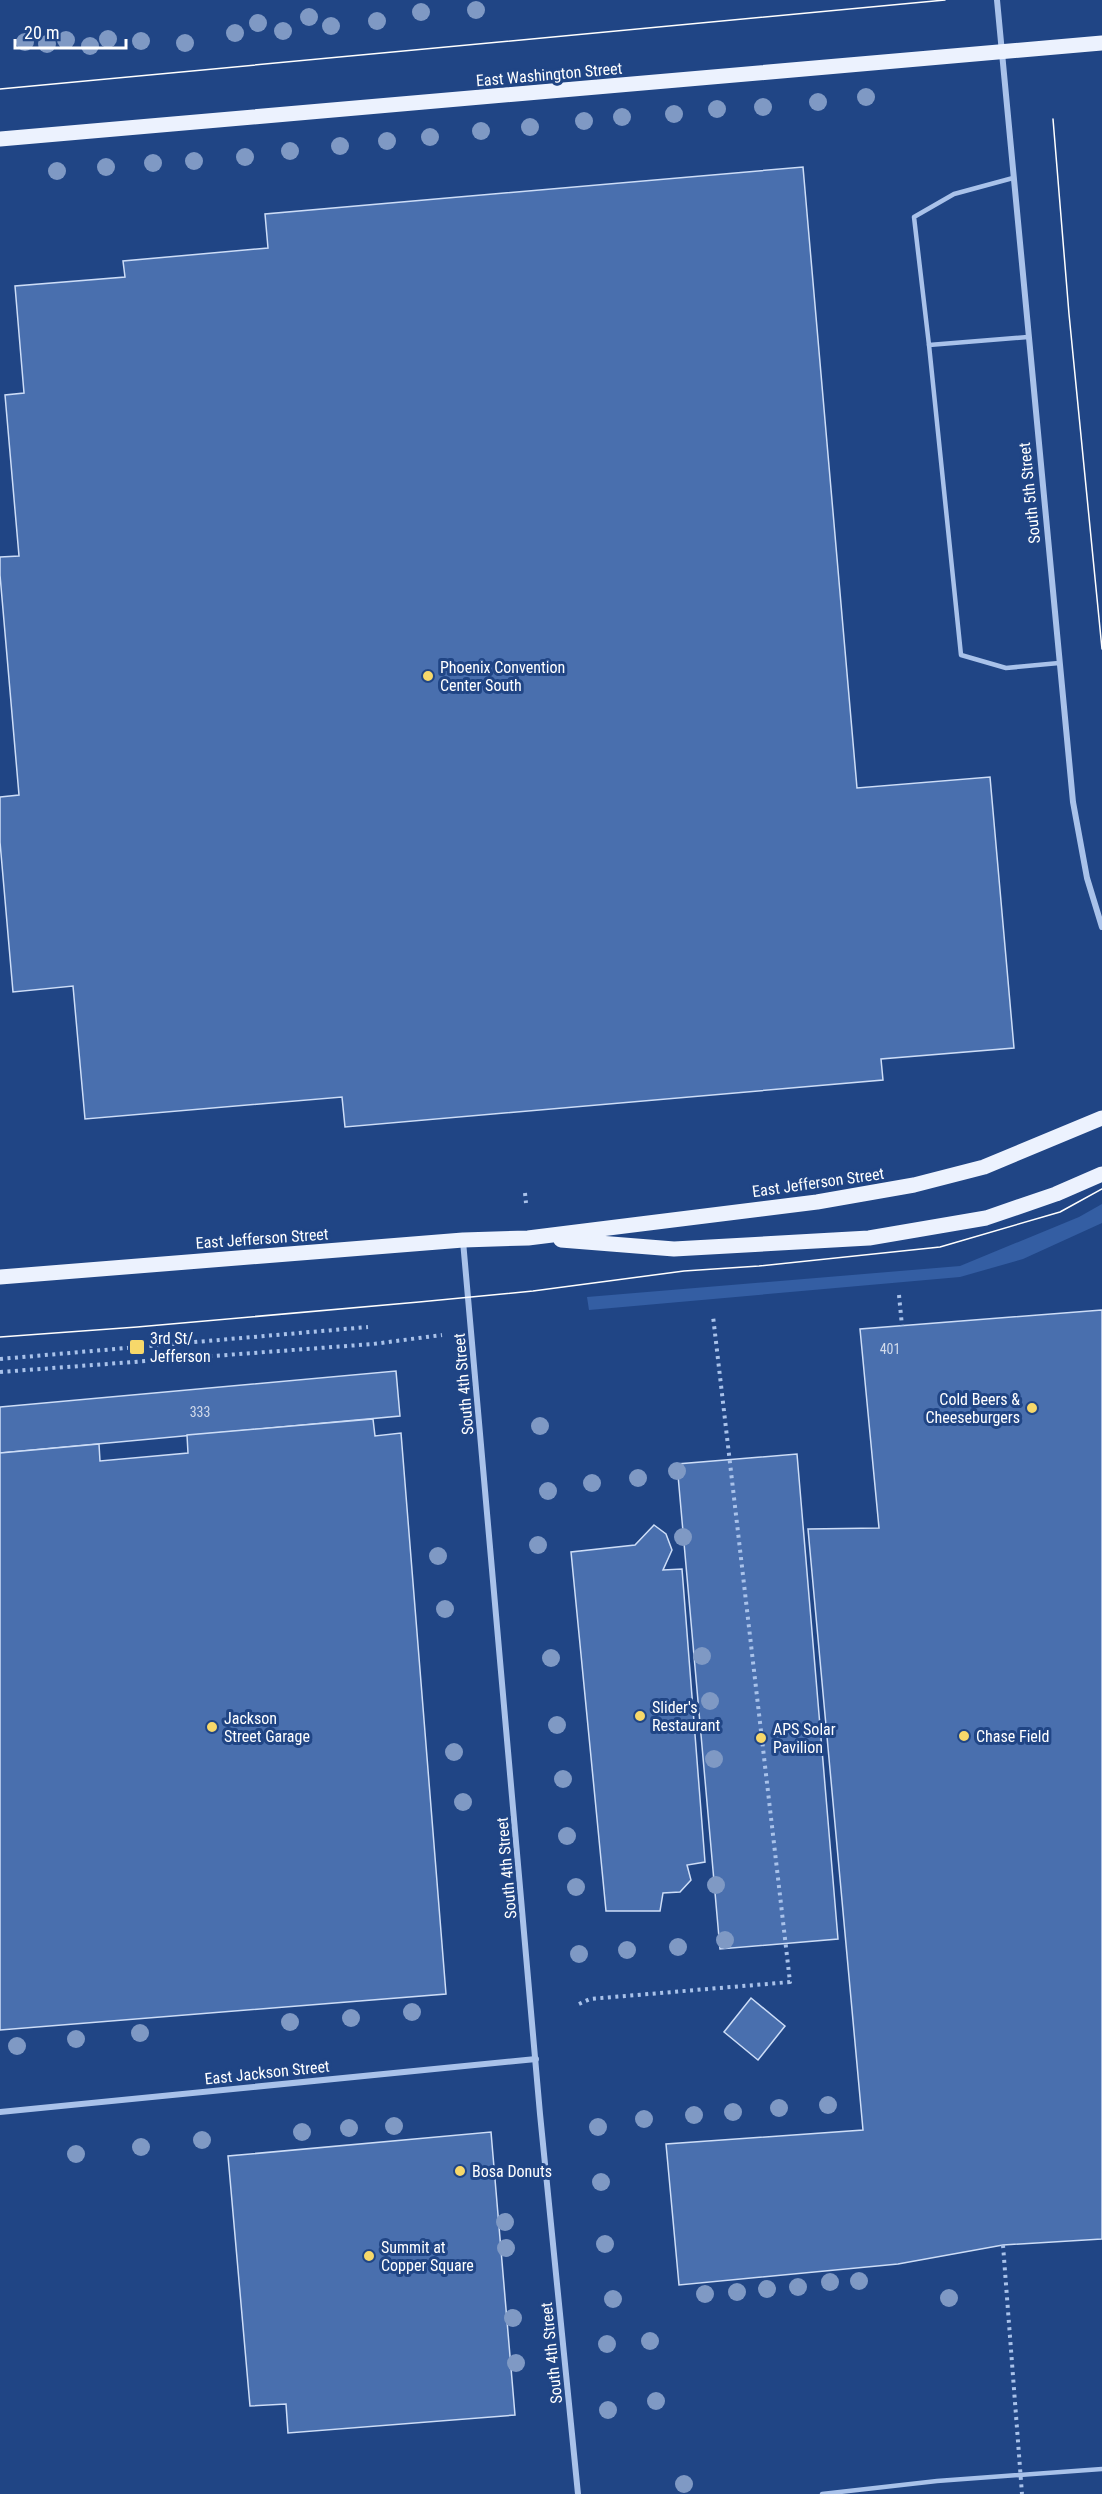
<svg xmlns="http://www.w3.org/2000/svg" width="1102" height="2494" viewBox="0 0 1102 2494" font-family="'Roboto Condensed',sans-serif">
	<rect width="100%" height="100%" fill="#204585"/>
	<path fill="#345ea3" d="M 1102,1204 L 1102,1223 L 1023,1259 L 960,1277 L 589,1310 L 587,1297 L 960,1266 L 1079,1217 Z"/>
	<g fill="#496fae" stroke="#cdddf7" stroke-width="1.5">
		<path d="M 803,167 L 857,788 L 990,777 L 1014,1048 L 881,1059 L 883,1080 L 345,1127 L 342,1097 L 85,1119 L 73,986 L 13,992 L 0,842 L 0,797 L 19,795 L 0,575 L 0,557 L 19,556 L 5,395 L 24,393 L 15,286 L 125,277 L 123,261 L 268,248 L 265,214 Z"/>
		<path d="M 1102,1310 L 1102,2239 L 1003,2245 L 898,2264 L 679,2285 L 666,2144 L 863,2130 L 808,1529 L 879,1528 L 860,1329 Z"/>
		<path d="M 396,1371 L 400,1416 L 0,1453 L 0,1407 Z"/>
		<path d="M 373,1419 L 375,1436 L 401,1433 L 446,1994 L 0,2030 L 0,1453 L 99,1444 L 100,1461 L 188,1453 L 187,1435 Z"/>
		<path d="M 797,1454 L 838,1939 L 720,1949 L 677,1464 Z"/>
		<path d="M 654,1525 L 666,1534 L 672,1550 L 663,1570 L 682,1569 L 705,1862 L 687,1865 L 691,1880 L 680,1892 L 663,1893 L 660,1911 L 606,1911 L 571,1552 L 635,1545 Z"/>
		<path d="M 751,1998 L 785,2026 L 758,2060 L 724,2032 Z"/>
		<path d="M 491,2132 L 515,2415 L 288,2433 L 286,2404 L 250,2406 L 228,2156 Z"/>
	</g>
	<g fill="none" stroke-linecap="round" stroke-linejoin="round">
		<g stroke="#a9c2ea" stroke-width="4" stroke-dasharray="3 4.5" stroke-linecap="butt">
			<path d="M 525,1193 L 526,1203"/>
			<path d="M 899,1295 L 902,1326"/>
			<path d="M 0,1359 L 368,1327"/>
			<path d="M 0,1372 L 373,1344 L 442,1335"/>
			<path d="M 579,2004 L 590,1999 L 790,1982 L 713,1316"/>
		</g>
		<g stroke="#a9c2ea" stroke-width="4.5">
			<path d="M 1013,178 L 954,194 L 914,217 L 929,345 L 1028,337"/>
			<path d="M 929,345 L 961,655 L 1006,668 L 1059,663"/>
			<path d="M 822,2494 L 937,2481 L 1102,2469"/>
		</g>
		<g stroke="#a9c2ea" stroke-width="6">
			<path d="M 997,0 L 1073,802 L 1087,878 L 1102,927"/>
			<path d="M 463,1241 L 540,2114 L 578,2494"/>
			<path d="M 0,2112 L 536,2059"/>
		</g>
		<g stroke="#ecf2fe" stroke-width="15">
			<path d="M 0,139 L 1102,43"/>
			<path d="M 561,1240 L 674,1249 L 869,1238 L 986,1218 L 1056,1194 L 1102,1174"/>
			<path d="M 0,1277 L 463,1240 L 528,1238 L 817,1202 L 914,1185 L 984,1167 L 1102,1118"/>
		</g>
		<g stroke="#fff" stroke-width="1.5">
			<path d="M 0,89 L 945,0"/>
			<path d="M 1053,119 L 1069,314 L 1102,649"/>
			<path d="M 0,1337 L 137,1327 L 419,1302 L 533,1291 L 684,1271 L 759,1266 L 940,1247 L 1060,1212 L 1102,1189"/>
		</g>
		<path stroke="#a9c2ea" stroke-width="4" stroke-dasharray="3 4.5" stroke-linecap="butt" d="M 1003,2245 L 1022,2494"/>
	</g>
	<g fill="#7f99c4">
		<circle cx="476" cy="10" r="9"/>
		<circle cx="421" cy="12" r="9"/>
		<circle cx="309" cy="17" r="9"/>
		<circle cx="377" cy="21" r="9"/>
		<circle cx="258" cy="23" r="9"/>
		<circle cx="331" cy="26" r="9"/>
		<circle cx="283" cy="31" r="9"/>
		<circle cx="235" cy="33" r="9"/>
		<circle cx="108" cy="39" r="9"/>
		<circle cx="66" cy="40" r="9"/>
		<circle cx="141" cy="41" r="9"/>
		<circle cx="25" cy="42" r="9"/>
		<circle cx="185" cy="43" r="9"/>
		<circle cx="47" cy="44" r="9"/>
		<circle cx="90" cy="46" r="9"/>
		<circle cx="866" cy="97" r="9"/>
		<circle cx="818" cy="102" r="9"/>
		<circle cx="763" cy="107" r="9"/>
		<circle cx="717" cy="109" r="9"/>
		<circle cx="674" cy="114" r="9"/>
		<circle cx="622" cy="117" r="9"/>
		<circle cx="584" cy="121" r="9"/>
		<circle cx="530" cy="127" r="9"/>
		<circle cx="481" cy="131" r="9"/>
		<circle cx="430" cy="137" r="9"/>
		<circle cx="387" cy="141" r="9"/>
		<circle cx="340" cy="146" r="9"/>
		<circle cx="290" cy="151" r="9"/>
		<circle cx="245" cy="157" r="9"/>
		<circle cx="194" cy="161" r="9"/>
		<circle cx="153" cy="163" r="9"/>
		<circle cx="106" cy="167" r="9"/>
		<circle cx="57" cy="171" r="9"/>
		<circle cx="540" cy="1426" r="9"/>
		<circle cx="677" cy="1471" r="9"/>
		<circle cx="638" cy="1478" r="9"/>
		<circle cx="592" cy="1483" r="9"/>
		<circle cx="548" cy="1491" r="9"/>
		<circle cx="683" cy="1537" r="9"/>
		<circle cx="538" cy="1545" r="9"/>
		<circle cx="438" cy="1556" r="9"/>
		<circle cx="445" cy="1609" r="9"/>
		<circle cx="702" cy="1656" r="9"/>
		<circle cx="551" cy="1658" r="9"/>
		<circle cx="710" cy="1701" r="9"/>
		<circle cx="557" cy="1725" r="9"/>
		<circle cx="454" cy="1752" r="9"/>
		<circle cx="714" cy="1759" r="9"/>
		<circle cx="563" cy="1779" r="9"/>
		<circle cx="463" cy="1802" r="9"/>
		<circle cx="567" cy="1836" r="9"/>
		<circle cx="716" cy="1885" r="9"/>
		<circle cx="576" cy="1887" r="9"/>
		<circle cx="725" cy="1940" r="9"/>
		<circle cx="678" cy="1947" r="9"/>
		<circle cx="627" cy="1950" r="9"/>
		<circle cx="579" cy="1954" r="9"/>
		<circle cx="412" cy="2012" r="9"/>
		<circle cx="351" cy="2018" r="9"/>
		<circle cx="290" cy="2022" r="9"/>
		<circle cx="140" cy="2033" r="9"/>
		<circle cx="76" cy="2039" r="9"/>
		<circle cx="17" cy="2046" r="9"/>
		<circle cx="828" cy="2105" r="9"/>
		<circle cx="779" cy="2108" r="9"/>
		<circle cx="733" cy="2112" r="9"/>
		<circle cx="694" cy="2115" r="9"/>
		<circle cx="644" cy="2119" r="9"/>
		<circle cx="394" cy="2126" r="9"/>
		<circle cx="598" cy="2127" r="9"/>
		<circle cx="349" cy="2128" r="9"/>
		<circle cx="302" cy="2132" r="9"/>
		<circle cx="202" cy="2140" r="9"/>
		<circle cx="141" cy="2147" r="9"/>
		<circle cx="76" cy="2154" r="9"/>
		<circle cx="601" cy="2182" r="9"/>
		<circle cx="505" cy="2222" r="9"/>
		<circle cx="605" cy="2244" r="9"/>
		<circle cx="506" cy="2248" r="9"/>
		<circle cx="859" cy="2281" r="9"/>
		<circle cx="830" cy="2282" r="9"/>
		<circle cx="798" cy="2287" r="9"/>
		<circle cx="767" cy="2289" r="9"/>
		<circle cx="737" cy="2292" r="9"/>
		<circle cx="705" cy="2294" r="9"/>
		<circle cx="949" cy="2298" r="9"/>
		<circle cx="613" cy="2299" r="9"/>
		<circle cx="513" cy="2318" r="9"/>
		<circle cx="650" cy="2341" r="9"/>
		<circle cx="607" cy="2344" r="9"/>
		<circle cx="516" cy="2363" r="9"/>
		<circle cx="656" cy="2401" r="9"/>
		<circle cx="608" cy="2410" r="9"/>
		<circle cx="684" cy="2484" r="9"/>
	</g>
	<g fill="#f7d86a" stroke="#204585" stroke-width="2">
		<circle cx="428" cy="676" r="6"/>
		<rect x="129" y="1339" width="16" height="16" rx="3"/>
		<circle cx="1032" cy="1408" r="6"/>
		<circle cx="640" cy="1716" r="6"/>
		<circle cx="212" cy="1727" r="6"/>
		<circle cx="964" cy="1736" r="6"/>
		<circle cx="761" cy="1738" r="6"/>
		<circle cx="460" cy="2171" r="6"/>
		<circle cx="369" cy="2256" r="6"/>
	</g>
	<g text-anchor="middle" stroke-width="6" stroke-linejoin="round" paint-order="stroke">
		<g font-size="14" fill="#d2dbeb">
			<text x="890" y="1354">401</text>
			<text x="200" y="1417">333</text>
		</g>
		<g font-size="16" fill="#fff" stroke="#204585">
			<text transform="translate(549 74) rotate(-5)" y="6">East Washington Street</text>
			<text transform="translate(1029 493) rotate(-96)" y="6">South 5th Street</text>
			<text transform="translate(818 1182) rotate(-8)" y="6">East Jefferson Street</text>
			<text transform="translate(262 1238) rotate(-4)" y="6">East Jefferson Street</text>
			<text transform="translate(463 1384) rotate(-95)" y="6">South 4th Street</text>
			<text transform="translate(506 1868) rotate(-95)" y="6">South 4th Street</text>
			<text transform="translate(267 2072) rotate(-6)" y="6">East Jackson Street</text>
			<text transform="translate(551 2353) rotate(-96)" y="6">South 4th Street</text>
		</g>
		<g font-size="16" fill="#fff" stroke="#204585" text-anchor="start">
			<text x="440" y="673">Phoenix Convention<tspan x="440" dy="18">Center South</tspan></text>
			<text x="150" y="1344">3rd St/<tspan x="150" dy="18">Jefferson</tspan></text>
			<text x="1020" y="1405" text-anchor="end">Cold Beers &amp;<tspan x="1020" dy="18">Cheeseburgers</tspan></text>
			<text x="652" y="1713">Slider's<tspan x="652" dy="18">Restaurant</tspan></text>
			<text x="224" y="1724">Jackson<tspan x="224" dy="18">Street Garage</tspan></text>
			<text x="773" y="1735">APS Solar<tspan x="773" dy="18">Pavilion</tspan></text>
			<text x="976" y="1742">Chase Field</text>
			<text x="472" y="2177">Bosa Donuts</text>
			<text x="381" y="2253">Summit at<tspan x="381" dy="18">Copper Square</tspan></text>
		</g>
	</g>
	<path d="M15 39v9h111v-9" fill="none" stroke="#ffffff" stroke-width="3"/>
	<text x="24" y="39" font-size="18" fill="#ffffff" stroke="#204585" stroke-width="4.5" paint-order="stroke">20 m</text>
</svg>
